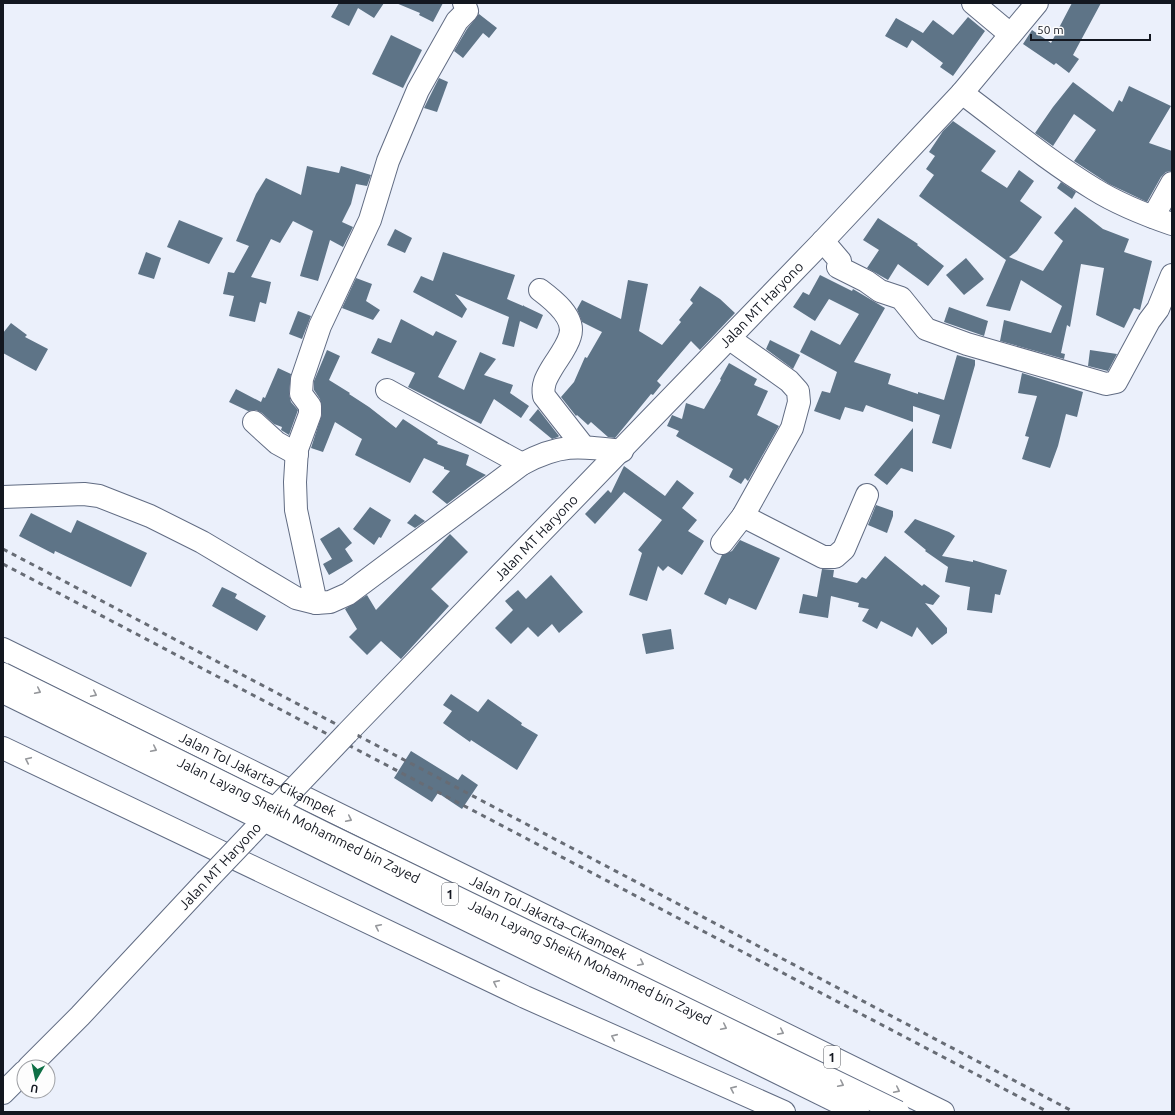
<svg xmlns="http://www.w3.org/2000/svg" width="1175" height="1115" viewBox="0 0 1175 1115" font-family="Ubuntu,sans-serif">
	<rect width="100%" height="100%" fill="#ebf0fb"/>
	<g fill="#5e7487">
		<path d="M 339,3 L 384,3 L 374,18 L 358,8 L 349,26 L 331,17 Z"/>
		<path d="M 396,3 L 443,3 L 433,22 L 419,15 L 420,13 Z"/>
		<path d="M 1072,3 L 1101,3 L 1073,55 L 1079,59 L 1069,73 L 1056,63 L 1054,65 L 1023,44 L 1032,30 L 1051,43 Z"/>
		<path d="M 479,14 L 497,28 L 489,38 L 483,33 L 463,58 L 454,51 L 467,29 Z"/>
		<path d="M 968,17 L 985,31 L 953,76 L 940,67 L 943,63 L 912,40 L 907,48 L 885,36 L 896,18 L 923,33 L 933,20 L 953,35 Z"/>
		<path d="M 391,35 L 422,50 L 403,88 L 372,74 Z"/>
		<path d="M 439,78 L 448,82 L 437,112 L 424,108 Z"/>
		<path d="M 1073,82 L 1113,112 L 1119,100 L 1122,102 L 1129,86 L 1171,106 L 1149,143 L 1172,151 L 1172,171 L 1166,172 L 1161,177 L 1147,202 L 1109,184 L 1074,161 L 1096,130 L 1074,114 L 1053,146 L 1035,133 L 1053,107 Z"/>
		<path d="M 953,121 L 996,151 L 981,171 L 1007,188 L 1019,170 L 1034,181 L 1020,201 L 1042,217 L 1017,251 L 1009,257 L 1043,271 L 1063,241 L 1054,233 L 1075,207 L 1103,229 L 1129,239 L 1124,252 L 1152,261 L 1140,310 L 1134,308 L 1124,328 L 1096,315 L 1104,268 L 1081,264 L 1070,327 L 1067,325 L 1061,353 L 1065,354 L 1064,359 L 1000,341 L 1004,320 L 1051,333 L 1062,306 L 1021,280 L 1010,311 L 986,306 L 1006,260 L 919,196 L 934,175 L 926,169 L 935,156 L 929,152 L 943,131 Z"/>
		<path d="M 307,166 L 339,173 L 341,166 L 371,175 L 367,186 L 356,184 L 351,204 L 342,222 L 353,227 L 343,247 L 330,240 L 318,281 L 300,276 L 313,231 L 293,221 L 280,243 L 271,239 L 251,277 L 271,282 L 266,304 L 260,302 L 255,322 L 229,316 L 234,296 L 223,294 L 228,272 L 234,273 L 249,246 L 236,241 L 256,194 L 266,178 L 301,195 Z"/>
		<path d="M 1061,182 L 1076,192 L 1072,199 L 1057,188 Z"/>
		<path d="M 878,218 L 918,244 L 917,245 L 944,266 L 928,286 L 898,264 L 888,280 L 867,268 L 879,250 L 863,240 Z"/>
		<path d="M 179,220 L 223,238 L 209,264 L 167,247 Z"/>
		<path d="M 395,229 L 412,238 L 405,253 L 387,245 Z"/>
		<path d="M 146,252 L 161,258 L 154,279 L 138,274 Z"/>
		<path d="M 443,252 L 515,275 L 507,299 L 523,306 L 524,305 L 524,306 L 543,315 L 537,329 L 520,321 L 514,347 L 502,344 L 509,317 L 455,294 L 467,309 L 462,318 L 413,292 L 421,276 L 433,281 Z"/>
		<path d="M 966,258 L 984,279 L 964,295 L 946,275 Z"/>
		<path d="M 820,275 L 852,291 L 853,289 L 885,308 L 854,362 L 891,374 L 888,384 L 918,394 L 918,392 L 944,400 L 957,355 L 975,360 L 975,365 L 951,449 L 932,443 L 940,415 L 913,406 L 913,422 L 866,405 L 863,412 L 845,407 L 840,420 L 814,411 L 822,391 L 830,393 L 837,372 L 800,352 L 811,330 L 840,345 L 859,314 L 829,299 L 815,321 L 793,307 L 803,292 L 809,295 Z"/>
		<path d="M 356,278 L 372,284 L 366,301 L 380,310 L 373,320 L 342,308 Z"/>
		<path d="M 628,280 L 648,284 L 639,331 L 662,345 L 681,322 L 679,320 L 693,303 L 690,300 L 700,286 L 720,299 L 735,313 L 700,350 L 691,341 L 657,381 L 661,385 L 653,395 L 651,394 L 615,438 L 608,437 L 591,422 L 588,425 L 577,415 L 576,416 L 561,397 L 574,382 L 585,357 L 587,358 L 602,332 L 582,322 L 577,309 L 582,300 L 621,319 Z"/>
		<path d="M 949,307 L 988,321 L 984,336 L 944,322 Z"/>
		<path d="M 298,311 L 311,316 L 302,339 L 289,334 Z"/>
		<path d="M 401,319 L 433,336 L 436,331 L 457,341 L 438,377 L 464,390 L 480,352 L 496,359 L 484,375 L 513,385 L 510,393 L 529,406 L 521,418 L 494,399 L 481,424 L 408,387 L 415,373 L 371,353 L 378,338 L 391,343 Z"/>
		<path d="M 11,323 L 27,335 L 25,337 L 48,349 L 36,371 L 3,353 L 3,333 Z"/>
		<path d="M 770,340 L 800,355 L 793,369 L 766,349 Z"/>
		<path d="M 327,350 L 340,356 L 329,380 L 350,393 L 349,394 L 369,407 L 396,428 L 403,419 L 438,442 L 437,444 L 469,455 L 466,465 L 486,475 L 477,481 L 447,504 L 432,492 L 450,471 L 444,469 L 444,467 L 424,458 L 410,483 L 355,455 L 362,439 L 335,422 L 323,452 L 311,448 L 322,414 L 320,399 L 314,390 L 314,381 Z"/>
		<path d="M 1090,350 L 1117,354 L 1108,371 L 1088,366 Z"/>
		<path d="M 729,363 L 757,379 L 754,385 L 768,391 L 757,415 L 779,426 L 748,481 L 745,478 L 741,484 L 729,477 L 733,469 L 676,436 L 679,431 L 667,426 L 672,415 L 682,419 L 686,403 L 704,409 L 721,380 L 720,379 Z"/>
		<path d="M 278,368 L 291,374 L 289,394 L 291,402 L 298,410 L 289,435 L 281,430 L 282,427 L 274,424 L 262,413 L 256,410 L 248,411 L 229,402 L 236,389 L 261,402 L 263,397 L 265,398 Z"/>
		<path d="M 1022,373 L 1083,392 L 1077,417 L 1066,414 L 1058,446 L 1050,468 L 1022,459 L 1029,437 L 1025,436 L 1037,396 L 1018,393 Z"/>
		<path d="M 538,409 L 559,436 L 558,437 L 552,439 L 529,420 Z"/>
		<path d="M 913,428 L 913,472 L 901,468 L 887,485 L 874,475 Z"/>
		<path d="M 624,466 L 665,496 L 677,480 L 694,493 L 682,508 L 697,520 L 688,531 L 704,541 L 682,575 L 668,566 L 663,571 L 658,566 L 647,601 L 629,595 L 642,553 L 638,550 L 662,520 L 624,492 L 595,524 L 585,514 L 608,490 L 611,493 Z"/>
		<path d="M 876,505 L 893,511 L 893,516 L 887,533 L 868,525 Z"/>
		<path d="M 370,507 L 391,520 L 381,538 L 379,537 L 374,545 L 353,529 Z"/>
		<path d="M 31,513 L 71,533 L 77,520 L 147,553 L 131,587 L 55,551 L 54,554 L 19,536 Z"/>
		<path d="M 415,514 L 425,521 L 415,528 L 407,523 Z"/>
		<path d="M 915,519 L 949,532 L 955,536 L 942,556 L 973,562 L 973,560 L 1007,570 L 1000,595 L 995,594 L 992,613 L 967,610 L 970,587 L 945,582 L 948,567 L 925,551 L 926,550 L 904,532 Z"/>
		<path d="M 339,527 L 352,543 L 345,549 L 353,561 L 329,575 L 323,564 L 332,559 L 320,539 Z"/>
		<path d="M 450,534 L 468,552 L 431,589 L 449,606 L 401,659 L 381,641 L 367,655 L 349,637 L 357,629 L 345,609 L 367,595 L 376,610 Z"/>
		<path d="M 740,540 L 780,558 L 756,610 L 729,598 L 726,605 L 704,594 L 722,555 L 732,551 Z"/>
		<path d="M 885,556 L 922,586 L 924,584 L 940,596 L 933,605 L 925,603 L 947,628 L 947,633 L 932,645 L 917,627 L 912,637 L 881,621 L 877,629 L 862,621 L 869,609 L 858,607 L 859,603 L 831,596 L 828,618 L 799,613 L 803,594 L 817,597 L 822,569 L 834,570 L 833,577 L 857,583 L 862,577 L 866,579 Z"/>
		<path d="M 551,575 L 583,612 L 559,633 L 552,624 L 538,637 L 528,627 L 511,644 L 495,628 L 513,610 L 505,601 L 518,590 L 526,599 Z"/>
		<path d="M 222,587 L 237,594 L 235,598 L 266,616 L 257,631 L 212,606 Z"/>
		<path d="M 671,629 L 674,649 L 646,654 L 642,634 Z"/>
		<path d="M 451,694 L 478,712 L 488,699 L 522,723 L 521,725 L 538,735 L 517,770 L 471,740 L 470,742 L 443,723 L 452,711 L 443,705 Z"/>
		<path d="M 411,751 L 458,780 L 462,774 L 478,785 L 462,809 L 438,793 L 432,802 L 394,778 Z"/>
	</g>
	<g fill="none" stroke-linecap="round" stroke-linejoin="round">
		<g stroke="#616c83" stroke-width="24">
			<g id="minor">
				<path d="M 973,3 L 1010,34"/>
				<path d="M 962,93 C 1005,125 1048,161 1094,189 C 1118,204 1146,215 1172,224"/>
				<path d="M 1153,217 L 1172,183"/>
				<path d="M 823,241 L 840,261 L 838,267 L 866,281 L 880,291 L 901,298 L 926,329 L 967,344 L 1106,384 L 1116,382 L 1149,321 L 1158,309 L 1172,275"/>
				<path d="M 540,290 C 552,299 576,317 570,336 C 567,347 558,358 552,368 C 546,378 542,385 544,396 L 583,446"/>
				<path d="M 387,390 L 522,464"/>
				<path d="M 254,422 L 277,443 L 297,454"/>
				<path d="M 3,497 L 84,494 L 99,496 L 150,516 L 202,542 L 296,598 L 316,603 L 330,602 L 348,594 L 522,464 C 561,443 579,446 622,451"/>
				<path d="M 743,516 L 823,557 L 835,557 L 844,549 L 867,495"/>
				<path d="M 722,543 L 743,516 L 792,428 L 799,402 L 798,391 L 789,381 L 730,339"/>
				<path d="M 316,603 L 296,510 L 295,482 L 297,449 L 310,414 L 310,406 L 301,394 L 302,379 L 320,326 L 370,220 L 388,161 L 418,90 L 457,21 L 467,11 L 464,3"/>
			</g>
		</g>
		<g stroke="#616c83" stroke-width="24">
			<g id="major">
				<path id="s1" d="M 347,733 L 823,241 L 962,93 L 1037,3"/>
				<path d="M 29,1067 L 80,1016 L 206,881"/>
				<path d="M 3,1093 L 24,1072"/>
			</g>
		</g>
		<g stroke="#616c83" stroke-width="24">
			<g id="highway">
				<path id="s2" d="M 3,649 L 943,1112"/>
				<path d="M 3,748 L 525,997 L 784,1112"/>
			</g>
		</g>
		<use href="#minor" stroke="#fff" stroke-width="22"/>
		<use href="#major" stroke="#fff" stroke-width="22"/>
		<use href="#highway" stroke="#fff" stroke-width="22"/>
		<g stroke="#676c75" stroke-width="3" stroke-dasharray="5 5" stroke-linecap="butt">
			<path d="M 3,549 L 1074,1112"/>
			<path d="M 3,564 L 1048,1112"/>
		</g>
		<g stroke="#616c83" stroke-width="24" stroke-linecap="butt">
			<path id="major-bridge" d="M 206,881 L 347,733"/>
		</g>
		<g stroke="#616c83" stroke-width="24" stroke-linecap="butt">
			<g id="highway-bridge">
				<path id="s3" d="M 3,674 L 324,833 L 898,1112"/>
				<path d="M 3,692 L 858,1112"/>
			</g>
		</g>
		<use href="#major-bridge" stroke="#fff" stroke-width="22"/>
		<use href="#highway-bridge" stroke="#fff" stroke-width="22"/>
	</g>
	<defs><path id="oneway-chevron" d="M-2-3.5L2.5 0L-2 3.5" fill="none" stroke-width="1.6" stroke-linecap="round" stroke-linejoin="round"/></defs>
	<g stroke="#95979b">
		<use href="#oneway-chevron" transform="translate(38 691) rotate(26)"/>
		<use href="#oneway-chevron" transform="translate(94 694) rotate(26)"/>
		<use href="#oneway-chevron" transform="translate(154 749) rotate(26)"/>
		<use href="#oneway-chevron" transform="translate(28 760) rotate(-155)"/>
		<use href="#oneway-chevron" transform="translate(349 819) rotate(26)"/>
		<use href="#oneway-chevron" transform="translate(378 927) rotate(-154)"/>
		<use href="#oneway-chevron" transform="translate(641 963) rotate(26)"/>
		<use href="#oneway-chevron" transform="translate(496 983) rotate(-154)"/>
		<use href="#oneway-chevron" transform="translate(724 1027) rotate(26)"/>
		<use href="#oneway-chevron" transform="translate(781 1032) rotate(26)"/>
		<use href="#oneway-chevron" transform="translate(614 1037) rotate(-156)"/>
		<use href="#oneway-chevron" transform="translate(841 1084) rotate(26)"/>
		<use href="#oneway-chevron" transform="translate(733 1089) rotate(-156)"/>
		<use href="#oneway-chevron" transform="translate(897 1090) rotate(26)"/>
	</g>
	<g text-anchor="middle" stroke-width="3" stroke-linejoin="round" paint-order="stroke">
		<g fill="#fdfdfd" stroke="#595c62" stroke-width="1">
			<rect x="442" y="883" width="16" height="22" rx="3"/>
			<rect x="824" y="1046" width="16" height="22" rx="3"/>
		</g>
		<g font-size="13" font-weight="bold" fill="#131720">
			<text x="450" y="899">1</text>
			<text x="832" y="1062">1</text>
		</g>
		<g font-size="14" fill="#131720" stroke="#fdfdfd">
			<text dy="5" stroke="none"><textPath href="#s1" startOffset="596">Jalan MT Haryono</textPath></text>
			<text dy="5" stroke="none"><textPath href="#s1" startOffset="272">Jalan MT Haryono</textPath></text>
			<text dy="5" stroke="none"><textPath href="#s2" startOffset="284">Jalan Tol Jakarta–Cikampek</textPath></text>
			<text dy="5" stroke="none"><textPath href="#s3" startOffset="330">Jalan Layang Sheikh Mohammed bin Zayed</textPath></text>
			<text transform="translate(220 866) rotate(-47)" y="5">Jalan MT Haryono</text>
			<text dy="5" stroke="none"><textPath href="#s2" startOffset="608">Jalan Tol Jakarta–Cikampek</textPath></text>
			<text dy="5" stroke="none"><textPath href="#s3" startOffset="654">Jalan Layang Sheikh Mohammed bin Zayed</textPath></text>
		</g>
	</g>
	<rect width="1175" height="1115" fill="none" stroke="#131720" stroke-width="8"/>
	<g transform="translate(36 1079) rotate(189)"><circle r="19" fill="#fdfdfd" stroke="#9fa1a5"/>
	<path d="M0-3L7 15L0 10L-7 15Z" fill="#0f7046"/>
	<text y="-6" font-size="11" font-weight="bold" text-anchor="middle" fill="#131720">U</text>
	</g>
	<path d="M1031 34v6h119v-6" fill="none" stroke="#131720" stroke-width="2"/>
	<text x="1037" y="34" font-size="12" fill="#131720" stroke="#fdfdfd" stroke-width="3" paint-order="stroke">50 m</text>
</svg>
